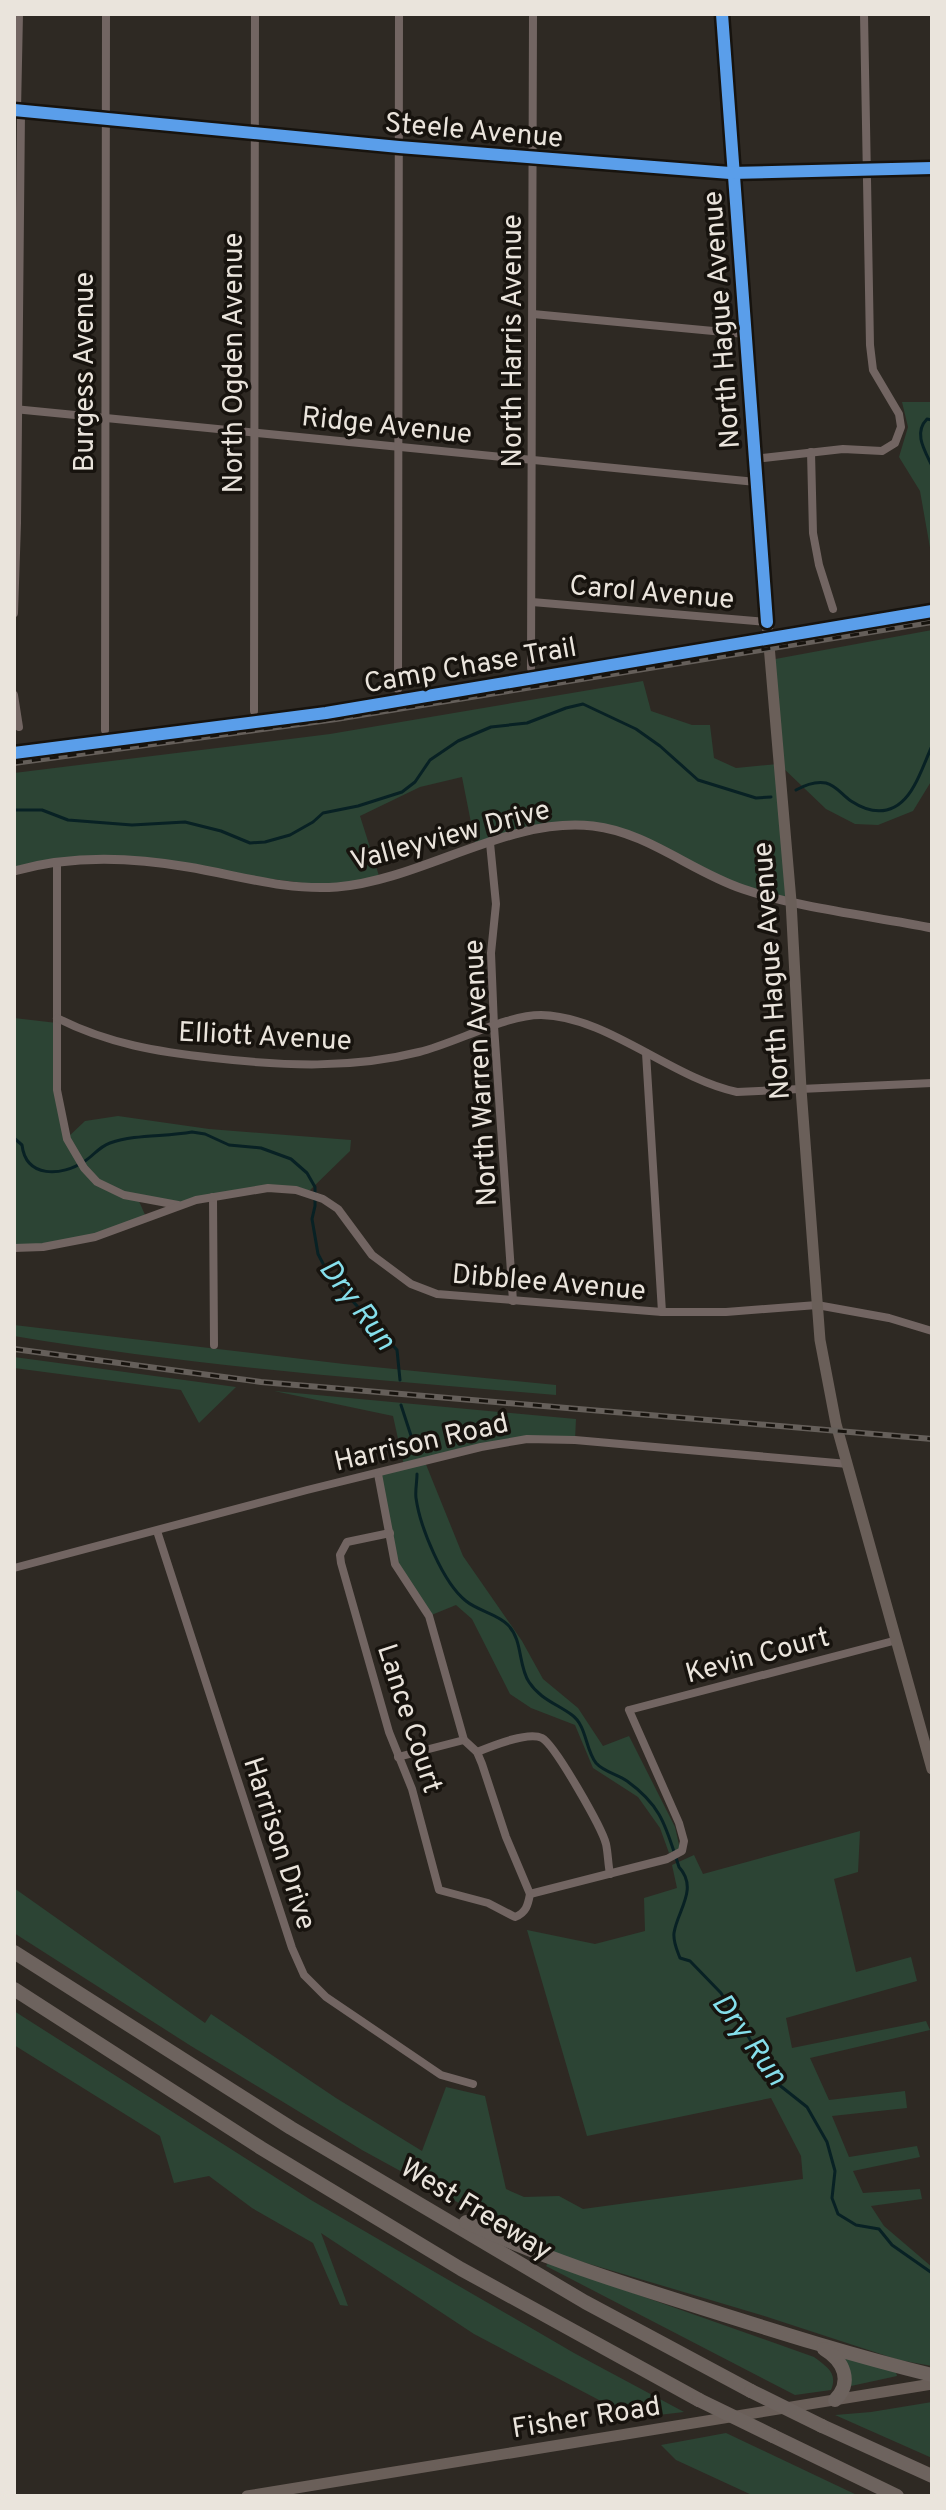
<svg xmlns="http://www.w3.org/2000/svg" width="946" height="2510" viewBox="0 0 946 2510" font-family="Overpass,sans-serif">
	<rect width="100%" height="100%" fill="#2e2923"/>
	<g fill="#2c4434">
		<path d="M 902,402 L 932,402 L 932,559 L 920,491 L 899,457 L 908,427 Z"/>
		<path d="M 932,630 L 932,780 L 913,811 L 878,825 L 855,824 L 826,809 L 780,765 L 791,901 L 747,891 L 636,837 L 571,824 L 476,848 L 462,777 L 420,787 L 360,816 L 380,879 L 336,887 L 110,859 L 14,871 L 14,773 L 330,734 L 643,681 L 651,711 L 692,725 L 710,725 L 714,758 L 736,768 L 778,764 L 770,660 Z"/>
		<path d="M 14,1018 L 57,1023 L 57,1090 L 67,1138 L 85,1121 L 118,1116 L 209,1129 L 351,1140 L 350,1151 L 308,1192 L 268,1188 L 178,1205 L 138,1199 L 146,1217 L 95,1237 L 14,1248 Z"/>
		<path d="M 14,1325 L 344,1364 L 556,1385 L 556,1395 C 375,1380 193,1366 14,1336 Z"/>
		<path d="M 14,1357 L 236,1387 L 199,1423 L 181,1390 L 14,1368 Z"/>
		<path d="M 274,1391 L 576,1419 L 575,1440 L 527,1439 L 425,1462 L 463,1556 L 522,1641 L 543,1679 L 578,1708 L 603,1746 L 629,1736 L 675,1827 L 680,1849 L 669,1853 L 660,1828 L 638,1797 L 593,1768 L 575,1725 L 531,1708 L 510,1694 L 472,1619 L 456,1605 L 429,1616 L 399,1571 L 378,1474 L 404,1466 L 393,1416 Z"/>
		<path d="M 860,1831 L 858,1872 L 834,1879 L 856,1972 L 911,1957 L 917,1981 L 786,2018 L 792,2048 L 926,2021 L 930,2030 L 810,2058 L 829,2100 L 905,2091 L 907,2108 L 832,2116 L 849,2157 L 917,2146 L 920,2157 L 853,2171 L 863,2193 L 920,2189 L 922,2199 L 871,2206 L 884,2226 L 932,2267 L 932,2366 L 899,2360 L 761,2315 L 566,2257 L 523,2238 L 362,2150 L 191,2046 L 14,1933 L 14,1888 L 205,2023 L 211,2014 L 336,2098 L 422,2151 L 446,2087 L 485,2096 L 506,2189 L 524,2197 L 559,2196 L 583,2209 L 803,2179 L 801,2156 L 771,2098 L 587,2136 L 527,1930 L 595,1944 L 645,1931 L 644,1898 L 677,1888 L 672,1865 L 694,1855 L 703,1874 Z"/>
		<path d="M 14,2011 L 311,2200 L 574,2353 L 684,2412 L 633,2418 L 474,2334 L 321,2233 L 348,2306 L 340,2305 L 313,2243 L 252,2208 L 209,2176 L 174,2183 L 160,2136 L 14,2045 Z"/>
		<path d="M 548,2263 L 814,2357 C 827,2367 838,2373 831,2390 L 795,2395 L 546,2266 Z"/>
		<path d="M 843,2356 L 896,2372 L 897,2376 L 851,2386 L 850,2370 Z"/>
		<path d="M 932,2402 L 932,2458 L 835,2415 L 871,2412 Z"/>
		<path d="M 726,2433 L 859,2496 L 754,2496 L 676,2460 L 661,2445 Z"/>
	</g>
	<g fill="none" stroke-linecap="round" stroke-linejoin="round">
		<g stroke="#082124" stroke-width="3">
			<path d="M 932,420 L 927,419 C 913,433 925,451 932,466"/>
			<path d="M 796,790 C 805,785 816,781 826,783 C 837,786 842,795 851,801 C 877,818 899,813 914,786 C 921,774 926,759 932,746"/>
			<path d="M 14,810 L 42,810 L 68,820 L 132,825 L 185,822 L 221,831 L 250,843 L 265,842 L 290,835 L 313,822 L 323,813 L 358,806 L 402,792 L 415,782 L 430,760 L 458,741 L 491,727 L 527,723 L 566,708 L 583,704 L 636,729 L 660,746 L 698,780 L 756,798 L 771,797"/>
			<path d="M 14,1138 L 22,1145 C 26,1178 61,1177 85,1161 C 94,1155 99,1147 110,1143 C 136,1134 165,1137 192,1132 L 205,1134 L 229,1145 L 261,1148 L 291,1159 L 307,1173 L 315,1187 L 315,1206 L 312,1219 L 318,1254 L 329,1275 L 397,1350 L 400,1380"/>
			<path d="M 401,1405 L 417,1454"/>
			<path d="M 417,1474 C 417,1482 415,1491 416,1498 C 420,1527 443,1583 466,1601 C 478,1611 498,1614 508,1625 C 523,1640 518,1666 529,1682 C 540,1699 557,1704 572,1715 C 587,1726 585,1749 596,1763 C 604,1772 617,1774 627,1781 C 663,1807 666,1828 679,1867 C 699,1889 677,1911 674,1933 C 673,1942 677,1950 680,1958 L 690,1961 L 721,1993 L 778,2084 L 807,2107 L 827,2142 L 835,2171 L 832,2198 L 838,2214 L 856,2225 L 879,2229 L 892,2245 L 932,2273"/>
		</g>
		<g stroke="#726562" stroke-width="8">
			<path d="M 14,110 L 399,147 L 730,173 L 932,168"/>
			<path d="M 17,110 L 19,14"/>
			<path d="M 533,314 L 745,334"/>
			<path d="M 14,409 L 756,482"/>
			<path d="M 811,452 L 813,533 L 819,565 L 833,609"/>
			<path d="M 754,459 L 843,449 L 882,451 L 895,443 L 901,427 L 899,414 L 873,370 L 870,345 L 864,14"/>
			<path d="M 532,602 L 767,622"/>
			<path d="M 14,613 L 17,523 L 21,111"/>
			<path d="M 531,668 L 533,14"/>
			<path d="M 398,689 L 399,14"/>
			<path d="M 14,695 L 19,727"/>
			<path d="M 254,711 L 255,14"/>
			<path d="M 105,730 L 106,14"/>
			<path d="M 490,843 L 496,904 L 491,953 L 494,1026 L 513,1301"/>
			<path d="M 57,863 L 57,1090 L 67,1139 L 84,1168 L 97,1182 L 124,1195 L 178,1205"/>
			<path d="M 57,1018 C 108,1044 159,1052 214,1058 C 284,1066 352,1069 419,1052 C 456,1043 505,1015 541,1015 C 607,1016 671,1078 737,1092 L 932,1083"/>
			<path d="M 646,1053 L 662,1312"/>
			<path d="M 213,1197 L 214,1345"/>
			<path d="M 14,1248 L 43,1247 L 95,1237 L 196,1200 L 268,1188 L 296,1190 L 323,1199 L 338,1209 L 372,1255 L 411,1284 L 437,1294 L 662,1312 L 726,1312 L 817,1305 L 889,1318 L 932,1331"/>
			<path d="M 378,1474 L 395,1564 L 429,1616 L 464,1740 L 477,1752 L 482,1764 L 506,1837 L 530,1894"/>
			<path d="M 157,1531 L 292,1948 L 304,1975 L 326,1997 L 441,2075 L 473,2084"/>
			<path d="M 390,1533 L 347,1542 L 340,1555 L 341,1563 L 389,1732 L 412,1789 L 439,1890 L 488,1903 L 515,1917 C 526,1913 528,1905 530,1894"/>
			<path d="M 14,1568 L 307,1490 L 481,1447 L 527,1439 L 575,1440 L 848,1464"/>
			<path d="M 477,1752 C 492,1746 528,1731 542,1738 C 555,1745 602,1828 606,1844 C 608,1853 608,1864 610,1874"/>
			<path d="M 398,1757 L 464,1740"/>
			<path d="M 530,1894 L 667,1859 L 682,1851 L 684,1841 L 679,1823 L 629,1710 L 897,1640"/>
		</g>
		<path stroke="#726562" stroke-width="9" d="M 14,871 C 70,855 131,857 188,867 C 237,875 286,891 337,887 C 422,880 509,816 593,826 C 647,832 692,872 743,889 C 799,908 872,916 932,928"/>
		<g stroke="#6a5f59" stroke-width="11">
			<path d="M 722,14 L 767,622 L 791,901 L 801,1089 L 820,1340 L 836,1424 L 932,1769"/>
			<path d="M 247,2496 L 932,2384"/>
		</g>
		<g stroke="#6d635e" stroke-width="14">
			<path d="M 14,1952 L 291,2128 L 585,2302 L 751,2391"/>
			<path d="M 14,1989 L 261,2148 L 461,2269 L 699,2400"/>
			<path d="M 466,2222 C 542,2258 622,2283 702,2308 C 778,2332 854,2356 932,2375"/>
			<path d="M 824,2349 C 844,2361 853,2382 835,2400"/>
			<path d="M 822,2426 L 932,2476"/>
			<path d="M 773,2436 L 897,2496"/>
		</g>
		<g stroke="#655f5a" stroke-width="6">
			<g id="rail">
				<path d="M 14,763 L 336,719 L 932,622"/>
				<path d="M 14,1349 L 261,1382 L 932,1439"/>
			</g>
		</g>
		<use href="#rail" stroke="#17130e" stroke-width="3" stroke-dasharray="9" stroke-linecap="butt"/>
		<g stroke="#6d635e" stroke-width="14">
			<path d="M 751,2391 L 822,2426"/>
			<path d="M 699,2400 L 773,2436"/>
		</g>
		<g stroke="#17130e" stroke-width="17">
			<g id="cycleway">
				<path d="M 722,14 L 767,622"/>
				<path d="M 14,110 L 399,147 L 730,173 L 932,168"/>
				<path d="M 14,753 L 326,713 L 932,611"/>
			</g>
		</g>
		<use href="#cycleway" stroke="#5a9eea" stroke-width="12"/>
	</g>
	<g text-anchor="middle" stroke-width="7" stroke-linejoin="round" paint-order="stroke">
		<g font-size="28" fill="#eae4dc" stroke="#17130e">
			<text transform="translate(474 129) rotate(5)" y="10">Steele Avenue</text>
			<text transform="translate(720 320) rotate(-94)" y="10">North Hague Avenue</text>
			<text transform="translate(511 341) rotate(-90)" y="10">North Harris Avenue</text>
			<text transform="translate(232 363) rotate(-90)" y="10">North Ogden Avenue</text>
			<text transform="translate(83 372) rotate(-90)" y="10">Burgess Avenue</text>
			<text transform="translate(387 424) rotate(6)" y="10">Ridge Avenue</text>
			<text transform="translate(652 591) rotate(5)" y="10">Carol Avenue</text>
			<text transform="translate(470 664) rotate(-10)" y="10">Camp Chase Trail</text>
			<text transform="translate(450 834) rotate(-15)" y="10">Valleyview Drive</text>
			<text transform="translate(770 971) rotate(-94)" y="10">North Hague Avenue</text>
			<text transform="translate(265 1035) rotate(3)" y="10">Elliott Avenue</text>
			<text transform="translate(479 1073) rotate(-93)" y="10">North Warren Avenue</text>
			<text transform="translate(549 1281) rotate(5)" y="10">Dibblee Avenue</text>
			<text transform="translate(421 1441) rotate(-13)" y="10">Harrison Road</text>
			<text transform="translate(757 1654) rotate(-15)" y="10">Kevin Court</text>
			<text transform="translate(411 1718) rotate(72)" y="10">Lance Court</text>
			<text transform="translate(281 1843) rotate(72)" y="10">Harrison Drive</text>
			<text transform="translate(477 2208) rotate(31)" y="10">West Freeway</text>
			<text transform="translate(586 2416) rotate(-9)" y="10">Fisher Road</text>
		</g>
		<g font-size="30" font-style="italic" fill="#85deeb" stroke="#17130e">
			<text transform="translate(358 1304) rotate(53)" y="10">Dry Run</text>
			<text transform="translate(750 2039) rotate(54)" y="10">Dry Run</text>
		</g>
	</g>
	<rect width="946" height="2510" fill="none" stroke="#eae4dc" stroke-width="32"/>
</svg>
